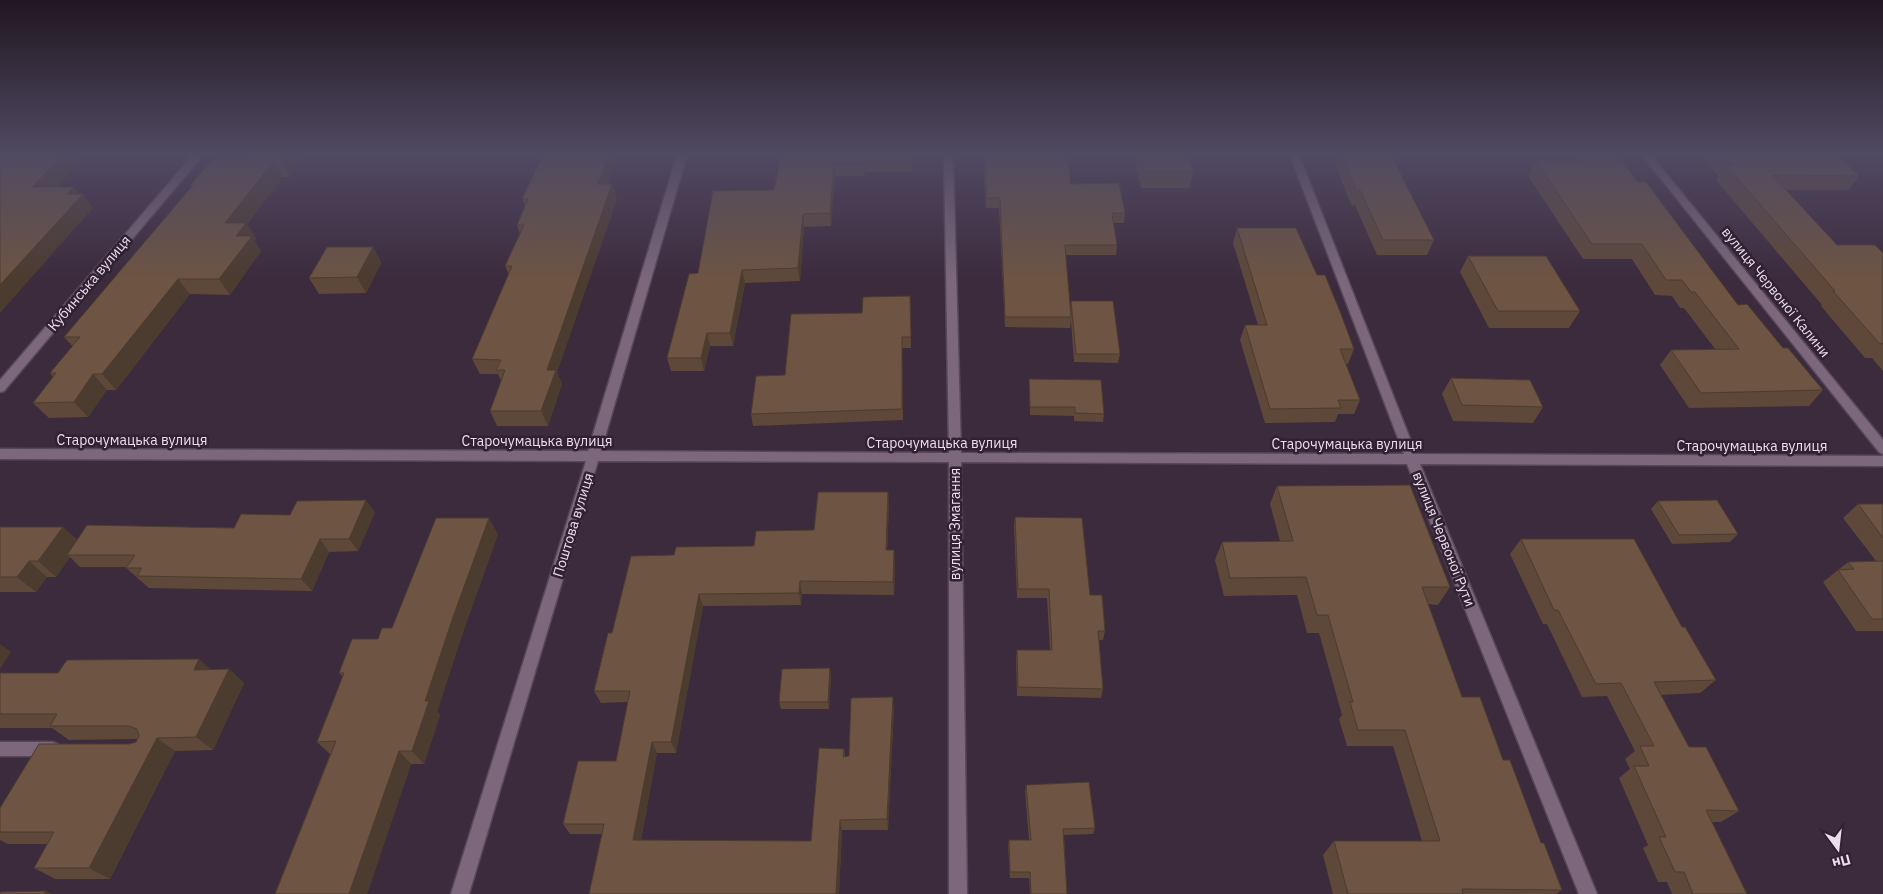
<svg xmlns="http://www.w3.org/2000/svg" width="1883" height="894" viewBox="0 0 1883 894" font-family="'IBM Plex Sans',sans-serif">
	<rect width="100%" height="100%" fill="#3c2a3d"/>
	<g fill="none" stroke-linecap="round" stroke-linejoin="round">
		<g stroke="#574758" stroke-width="3">
			<g id="minor">
				<path d="M 193,155 L 203,155 L 4,391 L 0,392 L 0,380 Z"/>
				<path d="M 677,155 L 687,155 L 601,451 L 949,453 L 944,155 L 953,155 L 961,453 L 1404,454 L 1290,155 L 1299,155 L 1416,454 L 1883,456 L 1883,466 L 1420,464 L 1597,894 L 1579,894 L 1407,464 L 961,462 L 967,894 L 949,894 L 949,462 L 598,461 L 469,894 L 451,894 L 586,461 L 0,459 L 0,449 L 588,451 Z"/>
				<path d="M 1642,155 L 1651,155 L 1883,440 L 1883,454 L 1879,452 Z"/>
				<path d="M 0,742 L 52,742 L 58,744 L 60,749 L 58,754 L 52,756 L 0,756 Z"/>
			</g>
		</g>
		<use href="#minor" fill="#7c677d" fill-rule="evenodd"/>
	</g>
	<g fill="#5e483a">
		<path d="M 306,155 L 290,177 L 283,177 L 247,224 L 256,239 L 254,240 L 261,251 L 230,295 L 190,294 L 116,390 L 107,390 L 88,417 L 49,418 L 33,403 L 53,377 L 50,373 L 73,347 L 64,337 L 192,187 L 190,185 L 248,159 Z"/>
		<path d="M 781,155 L 913,155 L 912,172 L 865,172 L 865,176 L 835,176 L 831,226 L 804,227 L 800,281 L 745,283 L 733,346 L 710,346 L 704,371 L 671,371 L 667,358 L 698,273 L 774,190 Z"/>
		<path d="M 983,155 L 1067,155 L 1071,184 L 1125,213 L 1124,223 L 1113,223 L 1117,245 L 1116,255 L 1066,255 L 1070,306 L 1071,301 L 1120,354 L 1118,363 L 1074,362 L 1071,321 L 1070,328 L 1005,327 L 999,208 L 986,208 Z"/>
		<path d="M 1133,155 L 1188,155 L 1193,172 L 1190,188 L 1141,188 Z"/>
		<path d="M 1332,155 L 1397,155 L 1394,162 L 1434,240 L 1427,255 L 1377,255 L 1355,205 L 1351,205 Z"/>
		<path d="M 1700,155 L 1838,155 L 1859,176 L 1848,190 L 1786,190 L 1837,245 L 1883,253 L 1883,371 L 1872,358 L 1865,358 L 1821,306 L 1822,305 L 1716,180 L 1719,177 Z"/>
		<path d="M 1575,157 L 1638,182 L 1738,305 L 1783,348 L 1823,390 L 1809,406 L 1689,408 L 1660,365 L 1671,350 L 1715,349 L 1684,308 L 1680,308 L 1672,296 L 1655,295 L 1632,259 L 1583,259 L 1528,176 L 1536,161 L 1573,161 Z"/>
		<path d="M 608,184 L 617,199 L 557,372 L 562,384 L 548,426 L 497,426 L 490,411 L 501,381 L 498,374 L 480,374 L 472,359 L 509,275 L 505,266 L 520,234 L 517,225 L 525,206 L 522,199 Z"/>
		<path d="M 1237,228 L 1317,275 L 1354,349 L 1348,364 L 1346,364 L 1360,400 L 1354,414 L 1338,414 L 1335,422 L 1265,423 L 1240,340 L 1245,325 L 1258,325 L 1233,243 Z"/>
		<path d="M 373,247 L 381,263 L 366,293 L 319,294 L 309,278 Z"/>
		<path d="M 1468,256 L 1580,311 L 1569,328 L 1489,328 L 1460,272 Z"/>
		<path d="M 910,296 L 911,348 L 902,348 L 903,420 L 753,426 L 751,414 L 862,313 Z"/>
		<path d="M 1451,378 L 1543,407 L 1533,423 L 1453,421 L 1442,394 Z"/>
		<path d="M 1029,379 L 1104,414 L 1103,422 L 1074,421 L 1074,416 L 1030,415 L 1029,387 Z"/>
		<path d="M 1277,486 L 1450,587 L 1438,605 L 1428,604 L 1462,697 L 1503,760 L 1541,843 L 1562,890 L 1556,894 L 1333,894 L 1323,855 L 1334,841 L 1422,841 L 1393,746 L 1347,746 L 1339,719 L 1342,715 L 1319,633 L 1307,633 L 1297,595 L 1224,596 L 1215,560 L 1222,542 L 1280,541 L 1270,504 Z"/>
		<path d="M 888,492 L 889,505 L 887,550 L 895,563 L 894,595 L 802,594 L 801,605 L 703,606 L 676,753 L 657,753 L 641,840 L 811,841 L 844,749 L 845,756 L 849,756 L 894,709 L 888,830 L 842,830 L 839,894 L 589,894 L 602,834 L 570,834 L 563,824 L 616,761 L 628,702 L 601,703 L 594,691 L 612,633 L 674,555 L 754,546 L 814,530 Z"/>
		<path d="M 1658,501 L 1738,534 L 1730,542 L 1672,544 L 1651,509 Z"/>
		<path d="M 1858,504 L 1883,504 L 1883,631 L 1856,631 L 1823,582 L 1848,562 L 1876,561 L 1843,518 Z"/>
		<path d="M 375,512 L 358,551 L 329,552 L 312,591 L 149,588 L 126,568 L 127,567 L 80,567 L 70,557 L 56,577 L 47,577 L 36,592 L 0,592 L 0,527 L 77,540 L 234,528 L 290,515 Z"/>
		<path d="M 1015,517 L 1090,595 L 1105,631 L 1103,640 L 1099,640 L 1103,689 L 1101,698 L 1017,696 L 1016,659 L 1017,650 L 1050,650 L 1047,598 L 1017,598 L 1014,527 Z"/>
		<path d="M 498,534 L 463,632 L 437,712 L 440,715 L 424,764 L 411,764 L 367,894 L 275,894 L 330,754 L 317,742 L 343,677 L 339,673 L 378,639 L 392,628 Z"/>
		<path d="M 1521,539 L 1682,627 L 1716,680 L 1700,693 L 1660,695 L 1689,747 L 1739,811 L 1721,822 L 1712,822 L 1747,894 L 1672,894 L 1667,882 L 1658,882 L 1643,848 L 1648,845 L 1619,778 L 1630,769 L 1625,759 L 1635,751 L 1607,696 L 1582,697 L 1547,624 L 1543,624 L 1510,554 Z"/>
		<path d="M 229,669 L 244,683 L 213,750 L 175,751 L 110,879 L 55,879 L 34,868 L 47,844 L 8,844 L 0,840 L 0,808 L 129,744 L 136,742 L 137,739 L 69,740 L 52,728 L 0,728 L 0,673 L 58,673 Z"/>
		<path d="M 831,676 L 829,709 L 781,709 L 779,702 Z"/>
		<path d="M 1026,785 L 1095,828 L 1093,834 L 1064,835 L 1067,894 L 1030,894 L 1029,878 L 1010,878 L 1008,846 L 1009,840 L 1029,840 L 1025,792 Z"/>
	</g>
	<g fill="#4c3b2f">
		<path d="M 64,155 L 88,155 L 43,201 L 32,187 Z"/>
		<path d="M 286,155 L 306,155 L 290,177 L 281,161 Z"/>
		<path d="M 609,155 L 619,155 L 602,199 L 598,184 Z"/>
		<path d="M 865,159 L 865,176 L 864,163 Z"/>
		<path d="M 274,161 L 283,177 L 247,224 L 256,239 L 254,240 L 261,251 L 230,295 L 219,279 L 225,223 Z"/>
		<path d="M 834,163 L 835,176 L 831,226 L 830,213 Z"/>
		<path d="M 612,184 L 617,199 L 557,372 L 562,384 L 548,426 L 541,411 L 547,370 Z"/>
		<path d="M 74,187 L 81,196 L 83,194 L 93,208 L 0,313 L 0,285 L 67,194 Z"/>
		<path d="M 803,214 L 804,227 L 800,281 L 798,268 Z"/>
		<path d="M 373,247 L 381,263 L 366,293 L 357,277 Z"/>
		<path d="M 742,270 L 745,283 L 733,346 L 730,333 Z"/>
		<path d="M 178,279 L 190,294 L 116,390 L 102,374 Z"/>
		<path d="M 707,333 L 710,346 L 704,371 L 701,358 Z"/>
		<path d="M 93,374 L 107,390 L 88,417 L 74,402 Z"/>
		<path d="M 888,492 L 889,505 L 887,563 L 886,550 Z"/>
		<path d="M 366,500 L 375,512 L 358,551 L 349,539 Z"/>
		<path d="M 489,518 L 498,534 L 463,632 L 437,712 L 440,715 L 424,764 L 412,751 L 425,701 L 453,617 Z"/>
		<path d="M 63,527 L 80,542 L 67,555 L 70,557 L 56,577 L 38,561 Z"/>
		<path d="M 320,539 L 329,552 L 312,591 L 301,579 Z"/>
		<path d="M 894,550 L 895,563 L 894,595 L 893,582 Z"/>
		<path d="M 29,561 L 47,577 L 36,592 L 17,577 Z"/>
		<path d="M 800,581 L 802,594 L 801,605 L 799,593 Z"/>
		<path d="M 699,594 L 703,606 L 676,753 L 671,742 Z"/>
		<path d="M 0,644 L 11,652 L 0,669 Z"/>
		<path d="M 199,659 L 215,673 L 194,670 Z"/>
		<path d="M 830,668 L 831,676 L 829,709 L 828,702 Z"/>
		<path d="M 229,669 L 244,683 L 213,750 L 196,737 Z"/>
		<path d="M 893,697 L 894,709 L 888,830 L 887,819 Z"/>
		<path d="M 157,738 L 175,751 L 110,879 L 89,868 Z"/>
		<path d="M 652,742 L 657,753 L 639,850 L 633,840 Z"/>
		<path d="M 399,751 L 411,764 L 367,894 L 349,894 Z"/>
		<path d="M 840,820 L 842,830 L 839,894 L 836,894 Z"/>
		<path d="M 46,891 L 52,894 L 44,894 Z"/>
	</g>
	<g fill="#6d5443" stroke="#4c3b2f">
		<path d="M 0,155 L 64,155 L 32,187 L 74,187 L 67,194 L 83,194 L 0,285 Z"/>
		<path d="M 251,155 L 286,155 L 281,161 L 274,161 L 225,223 L 246,223 L 236,236 L 252,236 L 219,279 L 178,279 L 102,374 L 93,374 L 74,402 L 33,403 L 56,373 L 50,373 L 80,337 L 64,337 L 193,185 L 190,185 L 213,159 L 248,159 Z"/>
		<path d="M 543,155 L 609,155 L 598,184 L 612,184 L 547,370 L 556,370 L 541,411 L 490,411 L 505,370 L 496,370 L 501,360 L 472,359 L 512,266 L 505,266 L 524,225 L 517,225 L 528,199 L 522,199 Z"/>
		<path d="M 781,155 L 912,155 L 912,160 L 865,159 L 864,163 L 834,163 L 830,213 L 803,214 L 798,268 L 742,270 L 730,333 L 707,333 L 701,358 L 667,358 L 689,274 L 698,273 L 713,191 L 774,190 Z"/>
		<path d="M 984,155 L 1067,155 L 1071,184 L 1119,183 L 1125,213 L 1112,213 L 1117,245 L 1065,245 L 1071,317 L 1005,317 L 1000,198 L 987,198 Z"/>
		<path d="M 1140,155 L 1188,155 L 1193,172 L 1144,172 Z"/>
		<path d="M 1343,155 L 1397,155 L 1391,155 L 1434,240 L 1383,240 L 1360,190 L 1356,190 Z"/>
		<path d="M 1722,155 L 1838,155 L 1859,176 L 1772,175 L 1837,245 L 1875,245 L 1883,253 L 1883,344 L 1879,343 L 1833,291 L 1835,291 L 1726,165 L 1731,165 Z"/>
		<path d="M 1575,157 L 1619,157 L 1638,182 L 1646,182 L 1738,305 L 1747,304 L 1783,348 L 1788,348 L 1823,390 L 1701,393 L 1671,350 L 1739,349 L 1695,292 L 1691,292 L 1682,280 L 1666,280 L 1642,244 L 1592,244 L 1536,161 L 1578,161 Z"/>
		<path d="M 1237,228 L 1296,228 L 1317,275 L 1325,275 L 1341,314 L 1354,349 L 1340,349 L 1360,400 L 1338,400 L 1341,408 L 1270,409 L 1245,325 L 1267,325 Z"/>
		<path d="M 327,247 L 373,247 L 357,277 L 309,278 Z"/>
		<path d="M 1468,256 L 1546,256 L 1580,311 L 1498,311 Z"/>
		<path d="M 910,296 L 911,337 L 902,337 L 902,409 L 751,414 L 756,376 L 785,375 L 791,314 L 862,313 L 863,297 Z"/>
		<path d="M 1071,301 L 1113,301 L 1120,354 L 1076,354 Z"/>
		<path d="M 1451,378 L 1530,380 L 1543,407 L 1462,405 Z"/>
		<path d="M 1029,379 L 1101,380 L 1104,414 L 1075,413 L 1075,407 L 1030,407 Z"/>
		<path d="M 1410,485 L 1450,587 L 1422,587 L 1462,697 L 1480,697 L 1503,760 L 1510,760 L 1541,843 L 1544,843 L 1562,890 L 1462,889 L 1463,894 L 1348,894 L 1334,841 L 1440,841 L 1405,730 L 1358,730 L 1350,702 L 1353,702 L 1328,615 L 1317,615 L 1306,577 L 1230,578 L 1222,542 L 1293,541 L 1277,486 Z"/>
		<path d="M 818,492 L 888,492 L 886,550 L 894,550 L 893,582 L 800,581 L 799,593 L 699,594 L 671,742 L 652,742 L 633,840 L 811,841 L 819,748 L 844,749 L 843,757 L 849,756 L 851,698 L 893,697 L 887,819 L 840,820 L 836,894 L 589,894 L 604,824 L 563,824 L 578,761 L 616,761 L 630,691 L 594,691 L 608,633 L 612,633 L 631,556 L 674,555 L 676,547 L 754,546 L 756,531 L 814,530 Z"/>
		<path d="M 366,500 L 349,539 L 320,539 L 301,579 L 137,576 L 142,568 L 126,568 L 135,555 L 67,555 L 87,525 L 234,528 L 241,514 L 290,515 L 297,501 Z"/>
		<path d="M 1717,500 L 1738,534 L 1679,535 L 1658,501 Z"/>
		<path d="M 1858,504 L 1883,504 L 1883,538 Z"/>
		<path d="M 1015,517 L 1082,518 L 1090,595 L 1102,595 L 1105,631 L 1098,631 L 1103,689 L 1018,687 L 1017,650 L 1052,650 L 1049,589 L 1018,589 Z"/>
		<path d="M 436,518 L 489,518 L 453,617 L 425,701 L 429,701 L 412,751 L 399,751 L 349,894 L 275,894 L 336,741 L 317,742 L 344,673 L 339,673 L 352,639 L 378,639 L 382,628 L 392,628 Z"/>
		<path d="M 0,527 L 63,527 L 38,561 L 29,561 L 17,577 L 0,577 Z"/>
		<path d="M 1521,539 L 1634,539 L 1682,627 L 1685,627 L 1716,680 L 1654,682 L 1689,747 L 1706,747 L 1739,811 L 1706,810 L 1747,894 L 1693,894 L 1684,872 L 1675,872 L 1659,837 L 1666,837 L 1634,766 L 1649,766 L 1640,746 L 1654,746 L 1621,683 L 1596,684 L 1558,610 L 1554,610 Z"/>
		<path d="M 1883,561 L 1883,619 L 1872,619 L 1838,570 L 1854,569 L 1848,562 Z"/>
		<path d="M 199,659 L 194,670 L 229,669 L 196,737 L 157,738 L 89,868 L 34,868 L 54,832 L 0,832 L 0,808 L 39,744 L 129,744 L 136,742 L 139,736 L 137,729 L 129,726 L 50,726 L 57,714 L 0,714 L 0,673 L 58,673 L 67,660 Z"/>
		<path d="M 830,668 L 828,702 L 779,702 L 782,669 Z"/>
		<path d="M 1089,782 L 1095,828 L 1063,829 L 1067,894 L 1031,894 L 1030,872 L 1010,872 L 1009,840 L 1031,840 L 1026,785 Z"/>
		<path d="M 46,891 L 44,894 L 0,894 L 0,892 Z"/>
	</g>
	<linearGradient id="sky" x2="0" y2="1"><stop stop-color="#211722"/><stop offset="0.55" stop-color="#504a62"/><stop offset="1" stop-color="#504a62" stop-opacity="0"/></linearGradient>
	<rect width="1883" height="280" fill="url(#sky)"/>
	<g text-anchor="middle" stroke-width="5" stroke-linejoin="round" paint-order="stroke">
		<g font-size="14" fill="#ebdfec" stroke="#322033">
			<text transform="translate(89 283) rotate(-50)" y="5">Кубинська вулиця</text>
			<text transform="translate(1776 292) rotate(51)" y="5">вулиця Червоної Калини</text>
			<text x="132" y="445">Старочумацька вулиця</text>
			<text x="537" y="446">Старочумацька вулиця</text>
			<text x="942" y="448">Старочумацька вулиця</text>
			<text x="1347" y="449">Старочумацька вулиця</text>
			<text x="1752" y="451">Старочумацька вулиця</text>
			<text transform="translate(955 524) rotate(-90)" y="5">вулиця Змагання</text>
			<text transform="translate(573 525) rotate(-73)" y="5">Поштова вулиця</text>
			<text transform="translate(1444 539) rotate(68)" y="5">вулиця Червоної Рути</text>
		</g>
	</g>
	<g transform="translate(1838 849) rotate(165)" stroke="#322033" stroke-width="4" paint-order="stroke">
	<path d="M0-4L9 19L0 12L-9 19Z" fill="#ebdfec"/>
	<text y="-8" font-size="14" font-weight="bold" text-anchor="middle" fill="#ebdfec">Пн</text>
	</g>
</svg>
